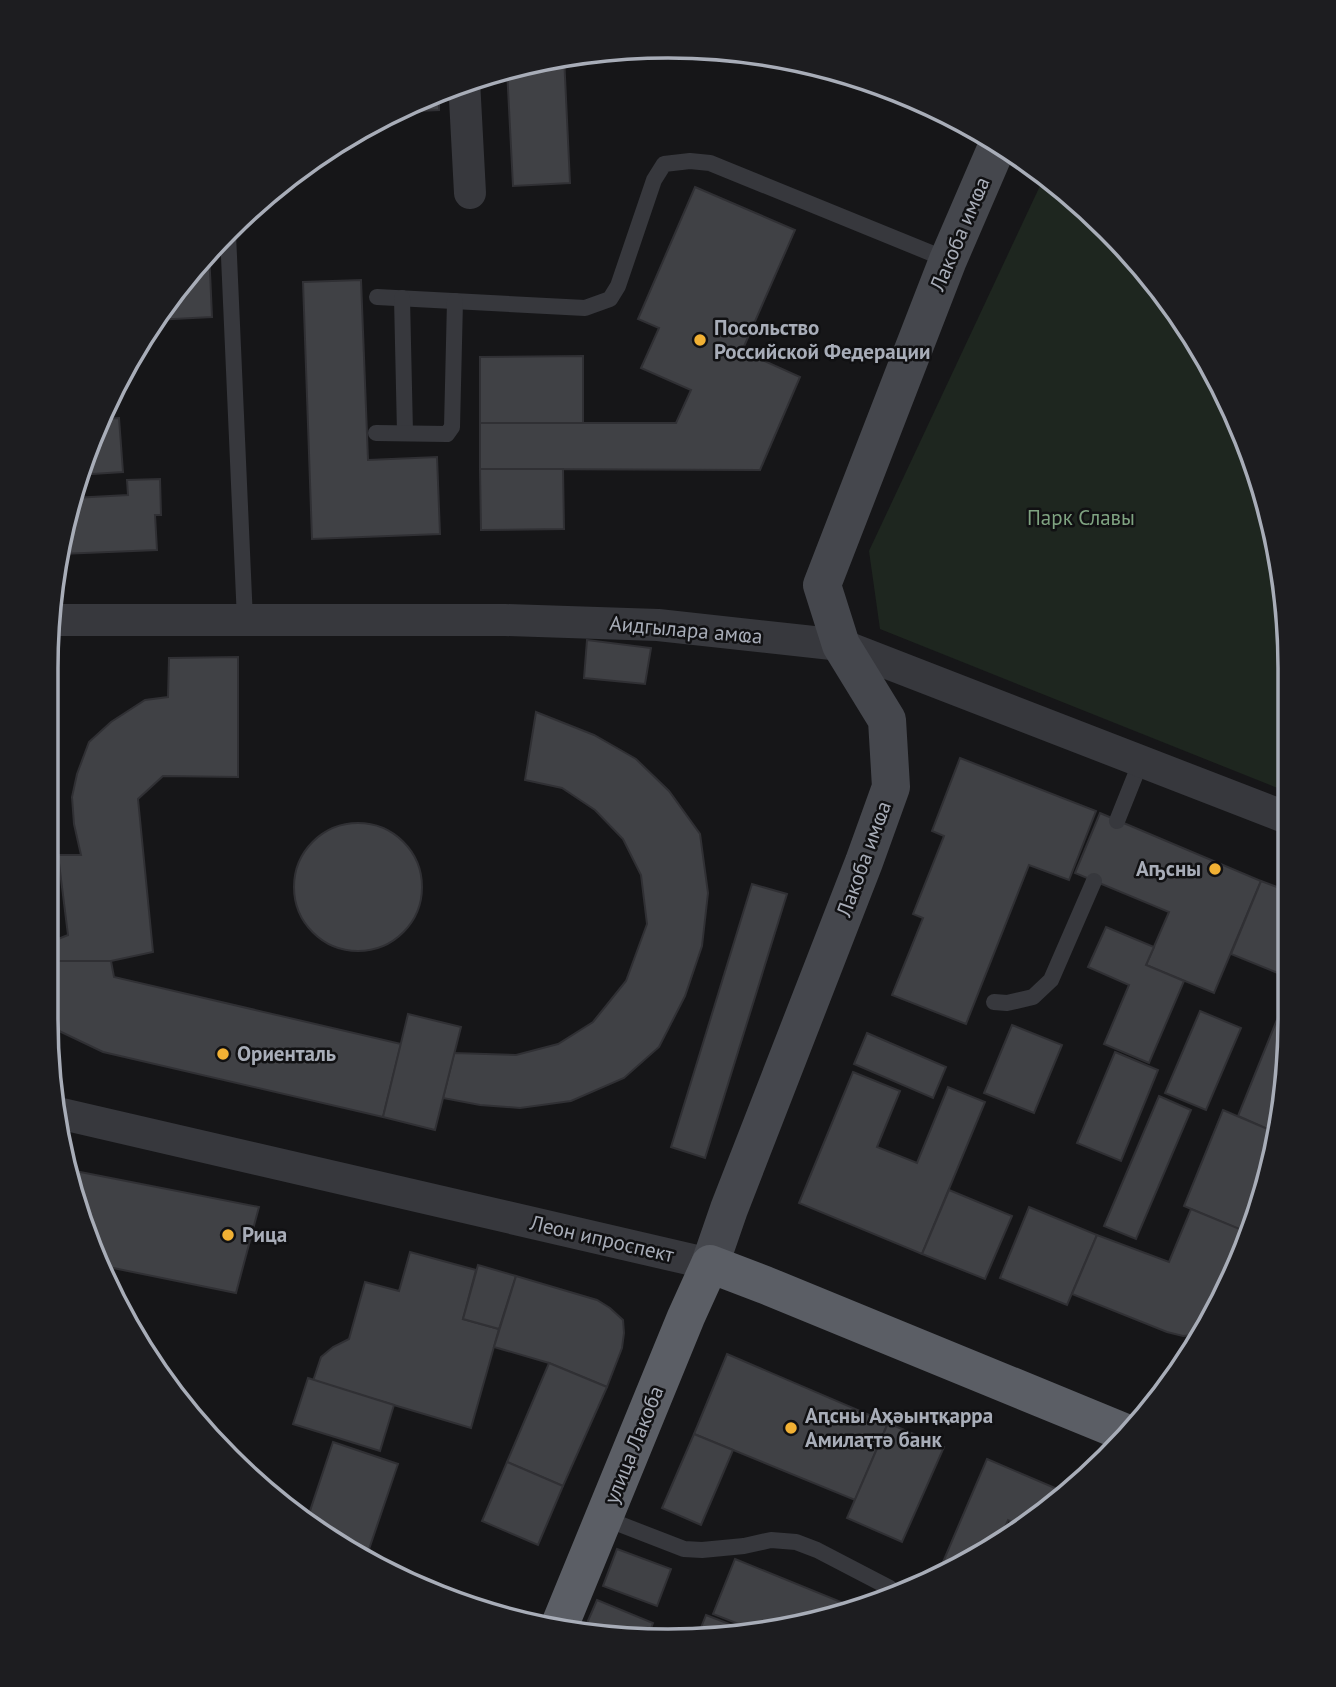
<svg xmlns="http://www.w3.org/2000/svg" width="1336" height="1687" viewBox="0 0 1336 1687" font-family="'PT Sans',sans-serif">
	<rect width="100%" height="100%" fill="#161618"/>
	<path fill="#1e261f" d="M 1046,173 L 1136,258 L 1207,357 L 1269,506 L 1289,627 L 1290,793 L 880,629 L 869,551 Z"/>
	<g fill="#404145" stroke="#303034" stroke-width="2">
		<path d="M 564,56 L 570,183 L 513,186 L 507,69 Z"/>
		<path d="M 885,88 L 944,110 L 943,112 L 884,91 Z"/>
		<path d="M 439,92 L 439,110 L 394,112 Z"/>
		<path d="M 695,187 L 795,230 L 742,351 L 800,377 L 760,470 L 480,469 L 480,423 L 676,423 L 691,390 L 641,368 L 659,328 L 638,319 Z"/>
		<path d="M 209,250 L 212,317 L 155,320 L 200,258 Z"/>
		<path d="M 361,280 L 368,460 L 437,457 L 440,534 L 312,539 L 303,282 Z"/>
		<path d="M 583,356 L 583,423 L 480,423 L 480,357 Z"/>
		<path d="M 119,418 L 123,472 L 77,475 L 79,468 L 101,419 Z"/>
		<path d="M 480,469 L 563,469 L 564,529 L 481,530 Z"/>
		<path d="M 160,479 L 161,515 L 155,515 L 157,550 L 61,554 L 73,498 L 128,495 L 127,480 Z"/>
		<path d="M 587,640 L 651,648 L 645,684 L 584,678 Z"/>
		<path d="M 238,657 L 238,777 L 163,776 L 138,799 L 153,952 L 111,961 L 49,961 L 48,943 L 68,935 L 58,855 L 81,855 L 74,824 L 72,797 L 77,774 L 89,742 L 111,722 L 145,700 L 168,697 L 169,658 Z"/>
		<path d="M 536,712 L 594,735 L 636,759 L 669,791 L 700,834 L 708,893 L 702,946 L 685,996 L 659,1047 L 624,1078 L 571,1101 L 520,1108 L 480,1105 L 443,1098 L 454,1053 L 516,1055 L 558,1044 L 593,1022 L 626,981 L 647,924 L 641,875 L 623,839 L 595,810 L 562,788 L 525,780 Z"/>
		<path d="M 960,758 L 1096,811 L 1069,880 L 1029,865 L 966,1024 L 892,995 L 923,918 L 913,914 L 944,836 L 932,831 Z"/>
		<path d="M 1100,813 L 1261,881 L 1214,993 L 1146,965 L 1169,912 L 1075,873 Z"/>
		<circle cx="358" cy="887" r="64"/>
		<path d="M 1261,881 L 1290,892 L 1290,978 L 1231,954 Z"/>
		<path d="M 752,884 L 787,894 L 705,1158 L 671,1147 Z"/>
		<path d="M 1106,927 L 1154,947 L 1146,965 L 1184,981 L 1149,1063 L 1104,1044 L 1129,985 L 1088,967 Z"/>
		<path d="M 49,961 L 111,961 L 114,977 L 401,1044 L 383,1117 L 103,1052 L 57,1030 Z"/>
		<path d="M 1289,990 L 1290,991 L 1290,1019 L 1279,1134 L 1238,1116 Z"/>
		<path d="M 1200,1011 L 1241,1028 L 1206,1110 L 1165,1093 Z"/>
		<path d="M 408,1014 L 461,1027 L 435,1130 L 383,1117 Z"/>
		<path d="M 1012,1025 L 1062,1045 L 1034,1113 L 984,1093 Z"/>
		<path d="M 867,1033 L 946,1067 L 933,1098 L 854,1064 Z"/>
		<path d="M 1115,1052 L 1158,1070 L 1121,1161 L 1077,1143 Z"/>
		<path d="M 853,1072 L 900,1091 L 877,1147 L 917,1163 L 948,1087 L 985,1102 L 922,1254 L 799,1203 Z"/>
		<path d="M 1159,1096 L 1191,1110 L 1136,1239 L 1104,1226 Z"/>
		<path d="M 1223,1110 L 1279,1134 L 1250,1234 L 1184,1206 Z"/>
		<path d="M 65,1169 L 259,1207 L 236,1293 L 113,1268 L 110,1284 L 67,1180 Z"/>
		<path d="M 949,1190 L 1012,1216 L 985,1279 L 922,1254 Z"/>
		<path d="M 1029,1207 L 1097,1235 L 1067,1305 L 1000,1278 Z"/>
		<path d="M 1191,1209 L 1247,1232 L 1211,1316 L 1195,1335 L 1183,1336 L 1167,1332 L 1072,1294 L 1097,1235 L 1169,1262 Z"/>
		<path d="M 410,1252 L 476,1270 L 463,1319 L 499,1329 L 471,1428 L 313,1381 L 321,1357 L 333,1347 L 349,1339 L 365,1282 L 399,1291 Z"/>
		<path d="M 478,1265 L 516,1276 L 499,1329 L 463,1319 Z"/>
		<path d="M 516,1276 L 597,1300 L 610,1308 L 623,1320 L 624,1333 L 622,1348 L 607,1387 L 549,1363 L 494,1347 Z"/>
		<path d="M 727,1354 L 888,1423 L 855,1500 L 694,1434 Z"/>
		<path d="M 549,1363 L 607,1387 L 563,1486 L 507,1462 Z"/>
		<path d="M 308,1378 L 394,1405 L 380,1451 L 293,1424 Z"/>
		<path d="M 888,1423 L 944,1447 L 902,1542 L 847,1518 Z"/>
		<path d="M 694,1434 L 733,1450 L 701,1525 L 662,1508 Z"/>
		<path d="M 333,1442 L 398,1464 L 365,1561 L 356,1558 L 307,1520 Z"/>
		<path d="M 987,1459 L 1069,1494 L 1023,1527 L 1008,1520 L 998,1545 L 979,1558 L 956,1568 L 943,1562 Z"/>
		<path d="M 507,1462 L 563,1486 L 538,1545 L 482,1521 Z"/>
		<path d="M 617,1549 L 671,1569 L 657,1606 L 603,1586 Z"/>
		<path d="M 735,1559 L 841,1602 L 835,1618 L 829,1620 L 754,1630 L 713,1614 Z"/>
		<path d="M 597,1600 L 653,1623 L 647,1639 L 584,1630 Z"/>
		<path d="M 706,1615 L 732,1625 L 729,1633 L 697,1638 Z"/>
	</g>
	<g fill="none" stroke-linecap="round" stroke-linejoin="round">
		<g stroke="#37383d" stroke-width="16">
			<path d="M 228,234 L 245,620"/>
			<path d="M 377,297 L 585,308 L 610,299 L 618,286 L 654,180 L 664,164 L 690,161 L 710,163 L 948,260"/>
			<path d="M 402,298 L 405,433"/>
			<path d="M 376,433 L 447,434 L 452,427 L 455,301"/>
			<path d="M 1117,821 L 1141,761"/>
			<path d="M 994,1002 L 1007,1003 L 1033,997 L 1051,980 L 1094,881"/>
			<path d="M 604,1518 L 684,1549 L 702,1550 L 744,1546 L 771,1540 L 796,1542 L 817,1550 L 890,1588"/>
		</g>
		<g stroke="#37383d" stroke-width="32">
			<path d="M 464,80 L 470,193"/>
			<path d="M 48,620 L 505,620 L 658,625 L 841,645 L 1290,819"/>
			<path d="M 58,1113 L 710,1264"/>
		</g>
		<path stroke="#45474d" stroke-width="38" d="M 710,1264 L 729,1209 L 864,862 L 891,787 L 887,720 L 841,645 L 822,585 L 948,260 L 998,144"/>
		<path stroke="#5b5e65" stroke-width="38" d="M 559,1627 L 686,1317 L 710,1264 L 765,1285 L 1126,1433"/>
	</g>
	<g fill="#f2b134" stroke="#111113" stroke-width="2.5">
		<circle cx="700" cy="340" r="7"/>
		<circle cx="1215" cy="869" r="7"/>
		<circle cx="223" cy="1054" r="7"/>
		<circle cx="228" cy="1235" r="7"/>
		<circle cx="791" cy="1428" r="7"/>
	</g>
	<g text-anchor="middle" stroke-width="5" stroke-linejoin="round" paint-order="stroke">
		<g font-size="21" fill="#a8adb8" stroke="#111113">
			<text transform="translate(960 234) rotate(-67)" y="7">Лакоба имҩа</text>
			<text transform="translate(686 630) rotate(5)" y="7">Аидгылара амҩа</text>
			<text transform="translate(864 859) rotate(-70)" y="7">Лакоба имҩа</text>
			<text transform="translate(602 1239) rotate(13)" y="7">Леон ипроспект</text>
			<text transform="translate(634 1445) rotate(-68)" y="7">улица Лакоба</text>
		</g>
		<g font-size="21" font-weight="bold" fill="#a8adb8" stroke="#111113" text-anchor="start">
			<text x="714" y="335">Посольство<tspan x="714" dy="24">Российской Федерации</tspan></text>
			<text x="1201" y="876" text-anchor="end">Аҧсны</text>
			<text x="237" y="1061">Ориенталь</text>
			<text x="242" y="1242">Рица</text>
			<text x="805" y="1423">Аԥсны Аҳәынҭқарра<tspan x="805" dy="24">Амилаҭтә банк</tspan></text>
		</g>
		<g font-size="21" fill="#7fa381" stroke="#111113">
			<text x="1081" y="525">Парк Славы</text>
		</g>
	</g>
	<path d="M0 0H1336V1687H0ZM668 58H668A610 610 0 0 1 1278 668V1019A610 610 0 0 1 668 1629H668A610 610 0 0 1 58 1019V668A610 610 0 0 1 668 58Z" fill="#1d1d20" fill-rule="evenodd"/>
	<path fill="none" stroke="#a8adb8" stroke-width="3.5" d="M668 58H668A610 610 0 0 1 1278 668V1019A610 610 0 0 1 668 1629H668A610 610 0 0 1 58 1019V668A610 610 0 0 1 668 58Z"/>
</svg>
